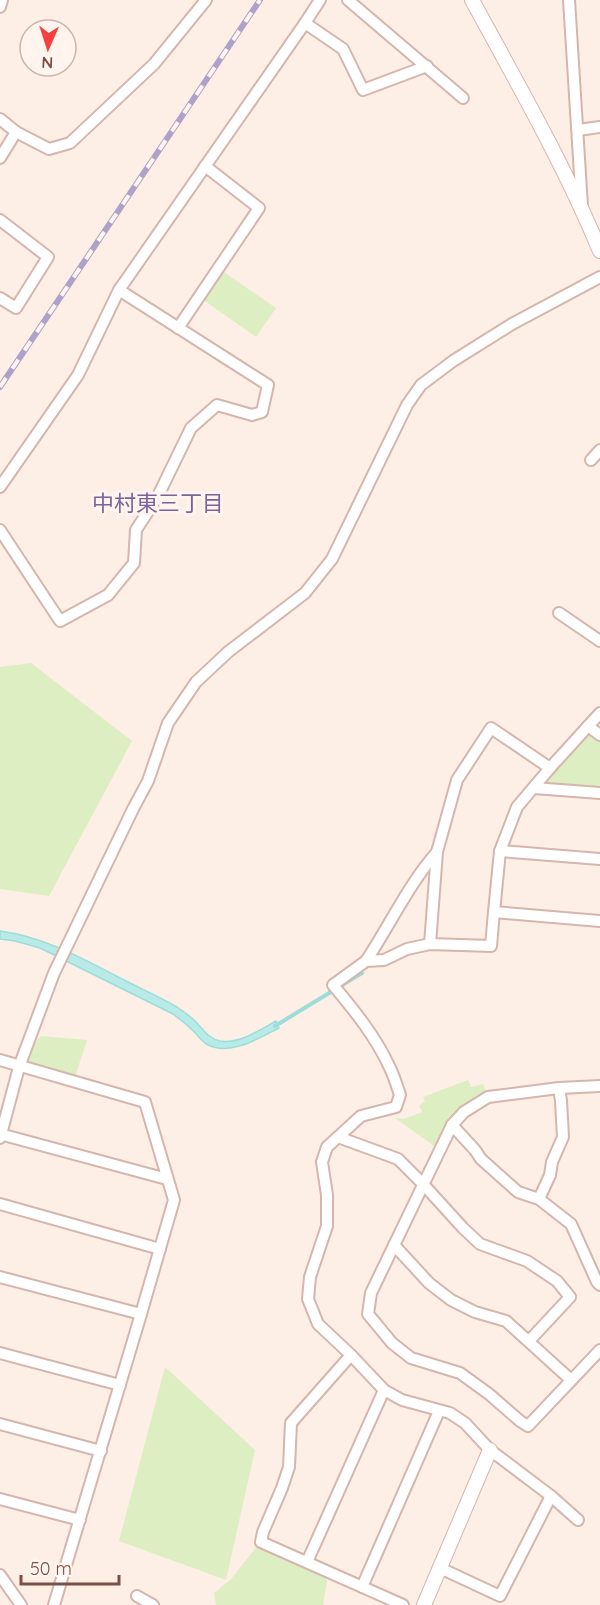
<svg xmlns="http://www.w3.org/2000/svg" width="600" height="1605" viewBox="0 0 600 1605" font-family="Quicksand,'Noto Sans JP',sans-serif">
	<rect width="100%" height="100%" fill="#feefe6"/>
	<g fill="#ddeec2">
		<path d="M 221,270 L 276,308 L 256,337 L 202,299 Z"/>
		<path d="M 31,663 L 132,741 L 49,896 L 0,889 L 0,667 Z"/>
		<path d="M 588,731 L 600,739 L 600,791 L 538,787 Z"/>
		<path d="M 41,1036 L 87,1040 L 75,1077 L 24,1065 L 33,1045 Z"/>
		<path d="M 468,1080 L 471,1087 L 483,1084 L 486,1093 L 461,1108 L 447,1122 L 437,1148 L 395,1118 L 404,1119 L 422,1112 L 419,1106 L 425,1101 L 423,1097 Z"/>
		<path d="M 165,1367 L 255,1450 L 226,1580 L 119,1541 Z"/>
		<path d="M 258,1545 L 323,1573 L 327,1581 L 323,1605 L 216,1605 L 214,1593 L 231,1579 Z"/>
	</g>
	<path fill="#b8eae7" stroke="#9dddd9" stroke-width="1.5" d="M 0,931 C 46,937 87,961 128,982 C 144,990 162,998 177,1007 C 183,1011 190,1016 195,1021 C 203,1029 209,1039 220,1041 C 239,1044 260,1030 276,1021 L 279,1028 C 259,1038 231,1056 208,1045 C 202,1042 197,1034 191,1029 C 186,1023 179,1019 173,1014 L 40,948 L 15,941 L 0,939 Z"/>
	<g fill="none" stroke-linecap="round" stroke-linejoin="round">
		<path stroke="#9dddd9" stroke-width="4" d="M 275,1026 L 362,973"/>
		<g stroke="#d4b6ad" stroke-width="14">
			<g id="minor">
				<path d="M 348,0 L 463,98"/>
				<path d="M 569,0 L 582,206"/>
				<path d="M 0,7 L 2,0"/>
				<path d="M 305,23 L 320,0"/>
				<path d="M 0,119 L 16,132 L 0,158"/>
				<path d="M 578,130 L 600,127"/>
				<path d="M 16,132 L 49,149 L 70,143 L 154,64 L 206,0"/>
				<path d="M 0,220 L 48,257 L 16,308 L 0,298"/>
				<path d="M 119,290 L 305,23 L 343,49 L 363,90 L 427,66"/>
				<path d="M 178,328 L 259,208 L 205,166"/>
				<path d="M 591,460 L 600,450"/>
				<path d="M 0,487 L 78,375 L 119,290 L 268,385 L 262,412 L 252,415 L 217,405 L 191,428 L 158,496 L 136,530 L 134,563 L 108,595 L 60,621 L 0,530"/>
				<path d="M 559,613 L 600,641"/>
				<path d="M 600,713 L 550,768 L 517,807 L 500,851 L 494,912 L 600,921"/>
				<path d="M 588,726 L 600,735"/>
				<path d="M 534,788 L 600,793"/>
				<path d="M 500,851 L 600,859"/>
				<path d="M 430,944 L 437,852 L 457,780 L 491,728 L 550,768"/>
				<path d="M 366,961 C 390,925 408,885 437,852"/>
				<path d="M 0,1060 L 145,1102 L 174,1200 L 141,1314 L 54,1605"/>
				<path d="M 600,1086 L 559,1088 L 488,1097 L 464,1112 L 452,1125 L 371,1293 L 368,1314 L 392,1343 L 411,1358 L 460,1373 L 489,1394 L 520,1421 L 528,1426 L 600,1350"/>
				<path d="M 452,1125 L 475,1150 L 481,1159 L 518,1192 L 539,1199 L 571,1224 L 597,1282 L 600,1285"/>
				<path d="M 0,1134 L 167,1179"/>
				<path d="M 338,1137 L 398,1159 L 423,1184 L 463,1228 L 480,1244 L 527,1261 L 557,1281 L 570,1297 L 529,1341"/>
				<path d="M 0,1138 L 19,1067 L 54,973 L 133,809 L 148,781 L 168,723 L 196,682 L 228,652 L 305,593 L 332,559 L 407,405 L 421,385 L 453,361 L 512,324 L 600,277"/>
				<path d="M 539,1199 L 550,1175 L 552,1162 L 563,1137 L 561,1101 L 559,1088"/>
				<path d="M 0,1204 L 160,1249"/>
				<path d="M 394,1245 L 429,1283 L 451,1300 L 475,1312 L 506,1321 L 571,1380"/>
				<path d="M 0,1277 L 141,1314"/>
				<path d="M 0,1353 L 120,1385"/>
				<path d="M 351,1355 L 291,1423 L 289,1467 L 282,1488 L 263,1532 L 261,1542 L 403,1605"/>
				<path d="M 0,1424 L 101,1451"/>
				<path d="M 551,1496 L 578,1520"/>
				<path d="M 0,1499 L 80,1520"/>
				<path d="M 307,1562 L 384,1390"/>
				<path d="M 440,1568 L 500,1596 L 551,1496 L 490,1450 L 465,1423 L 450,1413 L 402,1400 L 384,1390 L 351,1355 L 318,1324 L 308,1299 L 310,1277 L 327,1226 L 327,1195 L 322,1162 L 327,1147 L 361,1116 L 396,1107 L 400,1095 C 397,1086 394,1076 390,1068 C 376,1037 354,1010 333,985 L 366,961 L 384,960 L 407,949 L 430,944 L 491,946 L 494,912"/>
				<path d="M 0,1575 L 21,1605"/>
				<path d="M 362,1587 L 439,1411"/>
				<path d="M 137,1596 L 153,1605"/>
			</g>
		</g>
		<g stroke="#d4b6ad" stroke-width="16">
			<g id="tertiary">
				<path d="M 472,0 C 517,83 564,164 600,251"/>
				<path d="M 424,1605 L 490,1450"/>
			</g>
		</g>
		<use href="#minor" stroke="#fff" stroke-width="10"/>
		<use href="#tertiary" stroke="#fff" stroke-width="14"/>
		<g stroke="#afa2ca" stroke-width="6">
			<path id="rail" d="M 0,387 L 260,0"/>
		</g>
		<use href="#rail" stroke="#fff5ee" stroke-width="4" stroke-dasharray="11" stroke-linecap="butt"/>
	</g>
	<g text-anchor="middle" stroke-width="6" stroke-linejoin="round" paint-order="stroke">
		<g font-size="22" fill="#7d639e" stroke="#fff5ee">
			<text x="158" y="511">中村東三丁目</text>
		</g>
	</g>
	<g transform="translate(48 48) rotate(183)"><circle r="28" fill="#fff5ee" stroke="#cab3ab" stroke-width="1.5"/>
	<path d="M0-4.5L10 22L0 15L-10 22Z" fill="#f34140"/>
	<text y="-9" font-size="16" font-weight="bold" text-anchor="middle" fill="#7b4f47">N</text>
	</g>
	<path d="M21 1575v9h98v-9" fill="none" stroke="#7b4f47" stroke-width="3"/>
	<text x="30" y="1575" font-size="18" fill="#7b4f47" stroke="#fff5ee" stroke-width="4.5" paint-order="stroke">50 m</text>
</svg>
